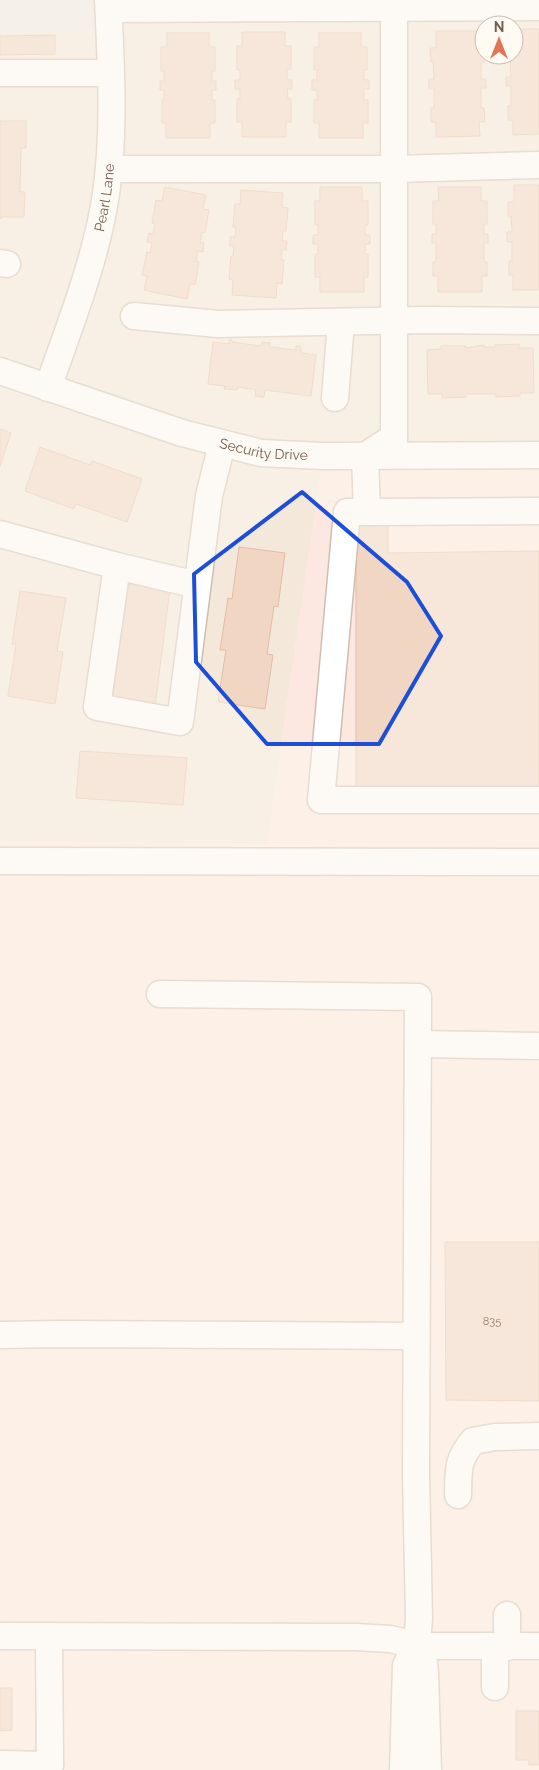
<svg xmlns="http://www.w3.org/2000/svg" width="539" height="1770" viewBox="0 0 539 1770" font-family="Raleway,sans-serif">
	<rect width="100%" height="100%" fill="#fcf6ec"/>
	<path fill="#f4e8da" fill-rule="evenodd" d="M 108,0 L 539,0 L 539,455 L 323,457 L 267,844 L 0,841 L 0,33 L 109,31 ZM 484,25 L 514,25 L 514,55 L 484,55 Z"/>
	<path fill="#fce8e0" d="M 539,455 L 539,1770 L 0,1770 L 0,841 L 267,844 L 323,456 Z"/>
	<path fill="#eee9e4" d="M 0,0 L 108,0 L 109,31 L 0,33 Z"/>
	<g fill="#f1d6c4" stroke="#e3bda5">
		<path d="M 514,29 L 539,29 L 539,134 L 513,135 L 513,120 L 508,120 L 508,106 L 511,106 L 511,86 L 506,86 L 506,77 L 511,77 L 510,60 L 508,60 L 508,55 L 514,55 Z"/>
		<path d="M 436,31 L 478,31 L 478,48 L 484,48 L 484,62 L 481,62 L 481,79 L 486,79 L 486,88 L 481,88 L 481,108 L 484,108 L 485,122 L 479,122 L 480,136 L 436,137 L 436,122 L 431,122 L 431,108 L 434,108 L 434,88 L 429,88 L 429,79 L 434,79 L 433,62 L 431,62 L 430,48 L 436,48 Z"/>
		<path d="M 242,32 L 285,32 L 285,46 L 291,46 L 291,69 L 287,69 L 287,80 L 292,80 L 292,89 L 287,89 L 288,99 L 291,99 L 291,122 L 286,122 L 286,137 L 242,137 L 242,122 L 237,122 L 237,99 L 240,99 L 240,89 L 235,89 L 235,80 L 240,80 L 240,70 L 237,70 L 237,46 L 242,46 Z"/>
		<path d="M 167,33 L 209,33 L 209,47 L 215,47 L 215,71 L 212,71 L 212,81 L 216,81 L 216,90 L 212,90 L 212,100 L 215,100 L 215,123 L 210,123 L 210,138 L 166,138 L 166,123 L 162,123 L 162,100 L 164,100 L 164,90 L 160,90 L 160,81 L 164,81 L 164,71 L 161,71 L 161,47 L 167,47 Z"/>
		<path d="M 319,33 L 361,33 L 361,47 L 367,47 L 367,70 L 364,70 L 364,80 L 369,80 L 369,89 L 364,89 L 364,100 L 368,100 L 368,123 L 363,123 L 363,138 L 319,138 L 319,123 L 314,123 L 314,100 L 317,100 L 317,90 L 312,90 L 312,80 L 317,80 L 317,70 L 314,70 L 314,47 L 319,47 Z"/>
		<path d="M 55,35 L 55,54 L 0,55 L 0,36 Z"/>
		<path d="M 0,121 L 26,121 L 26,148 L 21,148 L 20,192 L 25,192 L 24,217 L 2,217 L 0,219 Z"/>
		<path d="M 514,185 L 539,185 L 539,290 L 513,290 L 513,275 L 509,275 L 509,261 L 512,261 L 512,242 L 507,242 L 507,232 L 512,232 L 511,216 L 508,216 L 508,202 L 514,202 Z"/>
		<path d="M 165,187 L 206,195 L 203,209 L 209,210 L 205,233 L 202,232 L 200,243 L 204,243 L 203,252 L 198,251 L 196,261 L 199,262 L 195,285 L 190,284 L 187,299 L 144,290 L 147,276 L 142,275 L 147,252 L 150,253 L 152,243 L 147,242 L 149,233 L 153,234 L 155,224 L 152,223 L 156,200 L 162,201 Z"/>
		<path d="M 320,187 L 362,187 L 362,201 L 368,201 L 368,225 L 365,225 L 365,235 L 370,235 L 370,244 L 365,244 L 365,254 L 368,254 L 368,277 L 364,277 L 364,292 L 320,292 L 320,277 L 315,277 L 315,254 L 318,254 L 318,244 L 313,244 L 313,235 L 318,235 L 318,225 L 315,225 L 315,201 L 320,201 Z"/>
		<path d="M 438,187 L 481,187 L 481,201 L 487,201 L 487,224 L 484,224 L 484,234 L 488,234 L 488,243 L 484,243 L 484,262 L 487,262 L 487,276 L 482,276 L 482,292 L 438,292 L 438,276 L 433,276 L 433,262 L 436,262 L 436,243 L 432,243 L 432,234 L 436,234 L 436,224 L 433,224 L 433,201 L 439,201 Z"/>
		<path d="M 241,190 L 283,193 L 282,207 L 288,208 L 286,231 L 283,231 L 282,241 L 287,241 L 286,250 L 282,250 L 281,260 L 284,260 L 282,284 L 277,283 L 276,298 L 232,295 L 233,280 L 229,279 L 231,256 L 233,256 L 234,246 L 230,246 L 230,237 L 235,237 L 236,227 L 233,227 L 235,204 L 240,204 Z"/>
		<path d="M 229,340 L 232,340 L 232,342 L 261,346 L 262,342 L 270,343 L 270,347 L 296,350 L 296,346 L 301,346 L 301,353 L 316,355 L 311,396 L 265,390 L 264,397 L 255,396 L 256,390 L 238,387 L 237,390 L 224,389 L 225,386 L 208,384 L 213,342 L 229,344 Z"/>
		<path d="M 519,344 L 519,348 L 533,348 L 534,393 L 520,393 L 520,396 L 496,397 L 496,394 L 466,394 L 466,397 L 442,398 L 442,394 L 428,394 L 427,350 L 441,349 L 441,346 L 466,346 L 466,348 L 484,345 L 484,347 L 495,347 L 495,345 Z"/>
		<path d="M 0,429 L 11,433 L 0,466 Z"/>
		<path d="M 40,447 L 90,465 L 92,461 L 142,479 L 127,522 L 76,504 L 74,509 L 25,491 Z"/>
		<path d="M 356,520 L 388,520 L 388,553 L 539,551 L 539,789 L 356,788 Z"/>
		<path d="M 239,547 L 285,553 L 278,607 L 274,606 L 267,654 L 273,655 L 265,709 L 218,702 L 226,650 L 220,650 L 228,598 L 232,599 Z"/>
		<path d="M 127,584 L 170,589 L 155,706 L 112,701 Z"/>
		<path d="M 20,591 L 66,598 L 57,651 L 63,652 L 55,704 L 8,696 L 16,644 L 12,644 Z"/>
		<path d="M 80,751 L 187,758 L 183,805 L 76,798 Z"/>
		<path d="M 445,1242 L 539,1242 L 539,1401 L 446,1400 Z"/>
		<path d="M 0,1688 L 12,1688 L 12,1730 L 0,1731 Z"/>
		<path d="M 516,1711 L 539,1711 L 539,1765 L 529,1765 L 529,1760 L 516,1760 Z"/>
	</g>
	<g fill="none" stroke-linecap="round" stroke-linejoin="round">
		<g stroke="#cfbeb0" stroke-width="29">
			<g id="minor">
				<path d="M 109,9 L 539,7"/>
				<path d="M 0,73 L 110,73"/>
				<path d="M 109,169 L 394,169 L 539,165"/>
				<path d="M 0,263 L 7,264"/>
				<path d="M 134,316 L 218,324 L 425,320 L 539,321"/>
				<path id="s1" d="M 0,371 L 182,433 L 261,453 L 323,456 L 539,455"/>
				<path id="s2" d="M 48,388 C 70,324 96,261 106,194 C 115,130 111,64 108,0"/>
				<path d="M 335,398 L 341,322"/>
				<path d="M 394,437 L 365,456 L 367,512 L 347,512 L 321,800 L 539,800"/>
				<path d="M 394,455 L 394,8"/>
				<path d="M 367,512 L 539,511"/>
				<path d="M 0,534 L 117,566 L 197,585"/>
				<path d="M 117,566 L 97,707 L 180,722 L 209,496 L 222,444"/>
				<path d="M 0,861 L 539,862"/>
				<path d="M 160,994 L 418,997 L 416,1476 L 419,1618 L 417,1646 L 424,1663 L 425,1673 L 428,1770"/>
				<path d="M 418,1044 L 539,1046"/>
				<path d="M 0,1335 L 60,1334 L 416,1336"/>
				<path d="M 458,1495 C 459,1469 456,1462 473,1441 L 495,1437 L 539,1436"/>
				<path d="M 507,1615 L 507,1647"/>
				<path d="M 0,1636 L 355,1637 L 390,1639 L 419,1646 L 539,1646"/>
				<path d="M 495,1687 L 495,1647"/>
				<path d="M 0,1764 L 50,1765"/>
				<path d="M 48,1770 L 50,1765 L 49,1637"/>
				<path d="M 403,1770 L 406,1665 L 417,1646"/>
			</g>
		</g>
		<use href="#minor" stroke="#fff" stroke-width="26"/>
	</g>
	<path d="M0 0H539V1770H0ZM 302,492 L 407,582 L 441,636 L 379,744 L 267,744 L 196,662 L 194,574 Z" fill="#fcf6ec" fill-opacity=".55" fill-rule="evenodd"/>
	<path fill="none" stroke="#1d4ed8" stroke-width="4" stroke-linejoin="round" d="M 302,492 L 407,582 L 441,636 L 379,744 L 267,744 L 196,662 L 194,574 Z"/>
	<g text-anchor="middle" stroke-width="5" stroke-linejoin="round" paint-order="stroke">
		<g font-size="11" fill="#967b6c">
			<text x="492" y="1325">835</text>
		</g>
		<g font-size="14" fill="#785d4e" stroke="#fffaf2">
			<text dy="5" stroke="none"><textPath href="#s2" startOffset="199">Pearl Lane</textPath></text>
			<text dy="5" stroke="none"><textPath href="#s1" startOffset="276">Security Drive</textPath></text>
		</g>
	</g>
	<g transform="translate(499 40)"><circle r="24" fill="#fffaf2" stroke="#c9bbb0"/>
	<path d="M0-4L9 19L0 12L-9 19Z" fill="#e27555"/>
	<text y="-8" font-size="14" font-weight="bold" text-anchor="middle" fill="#785d4e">N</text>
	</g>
</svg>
